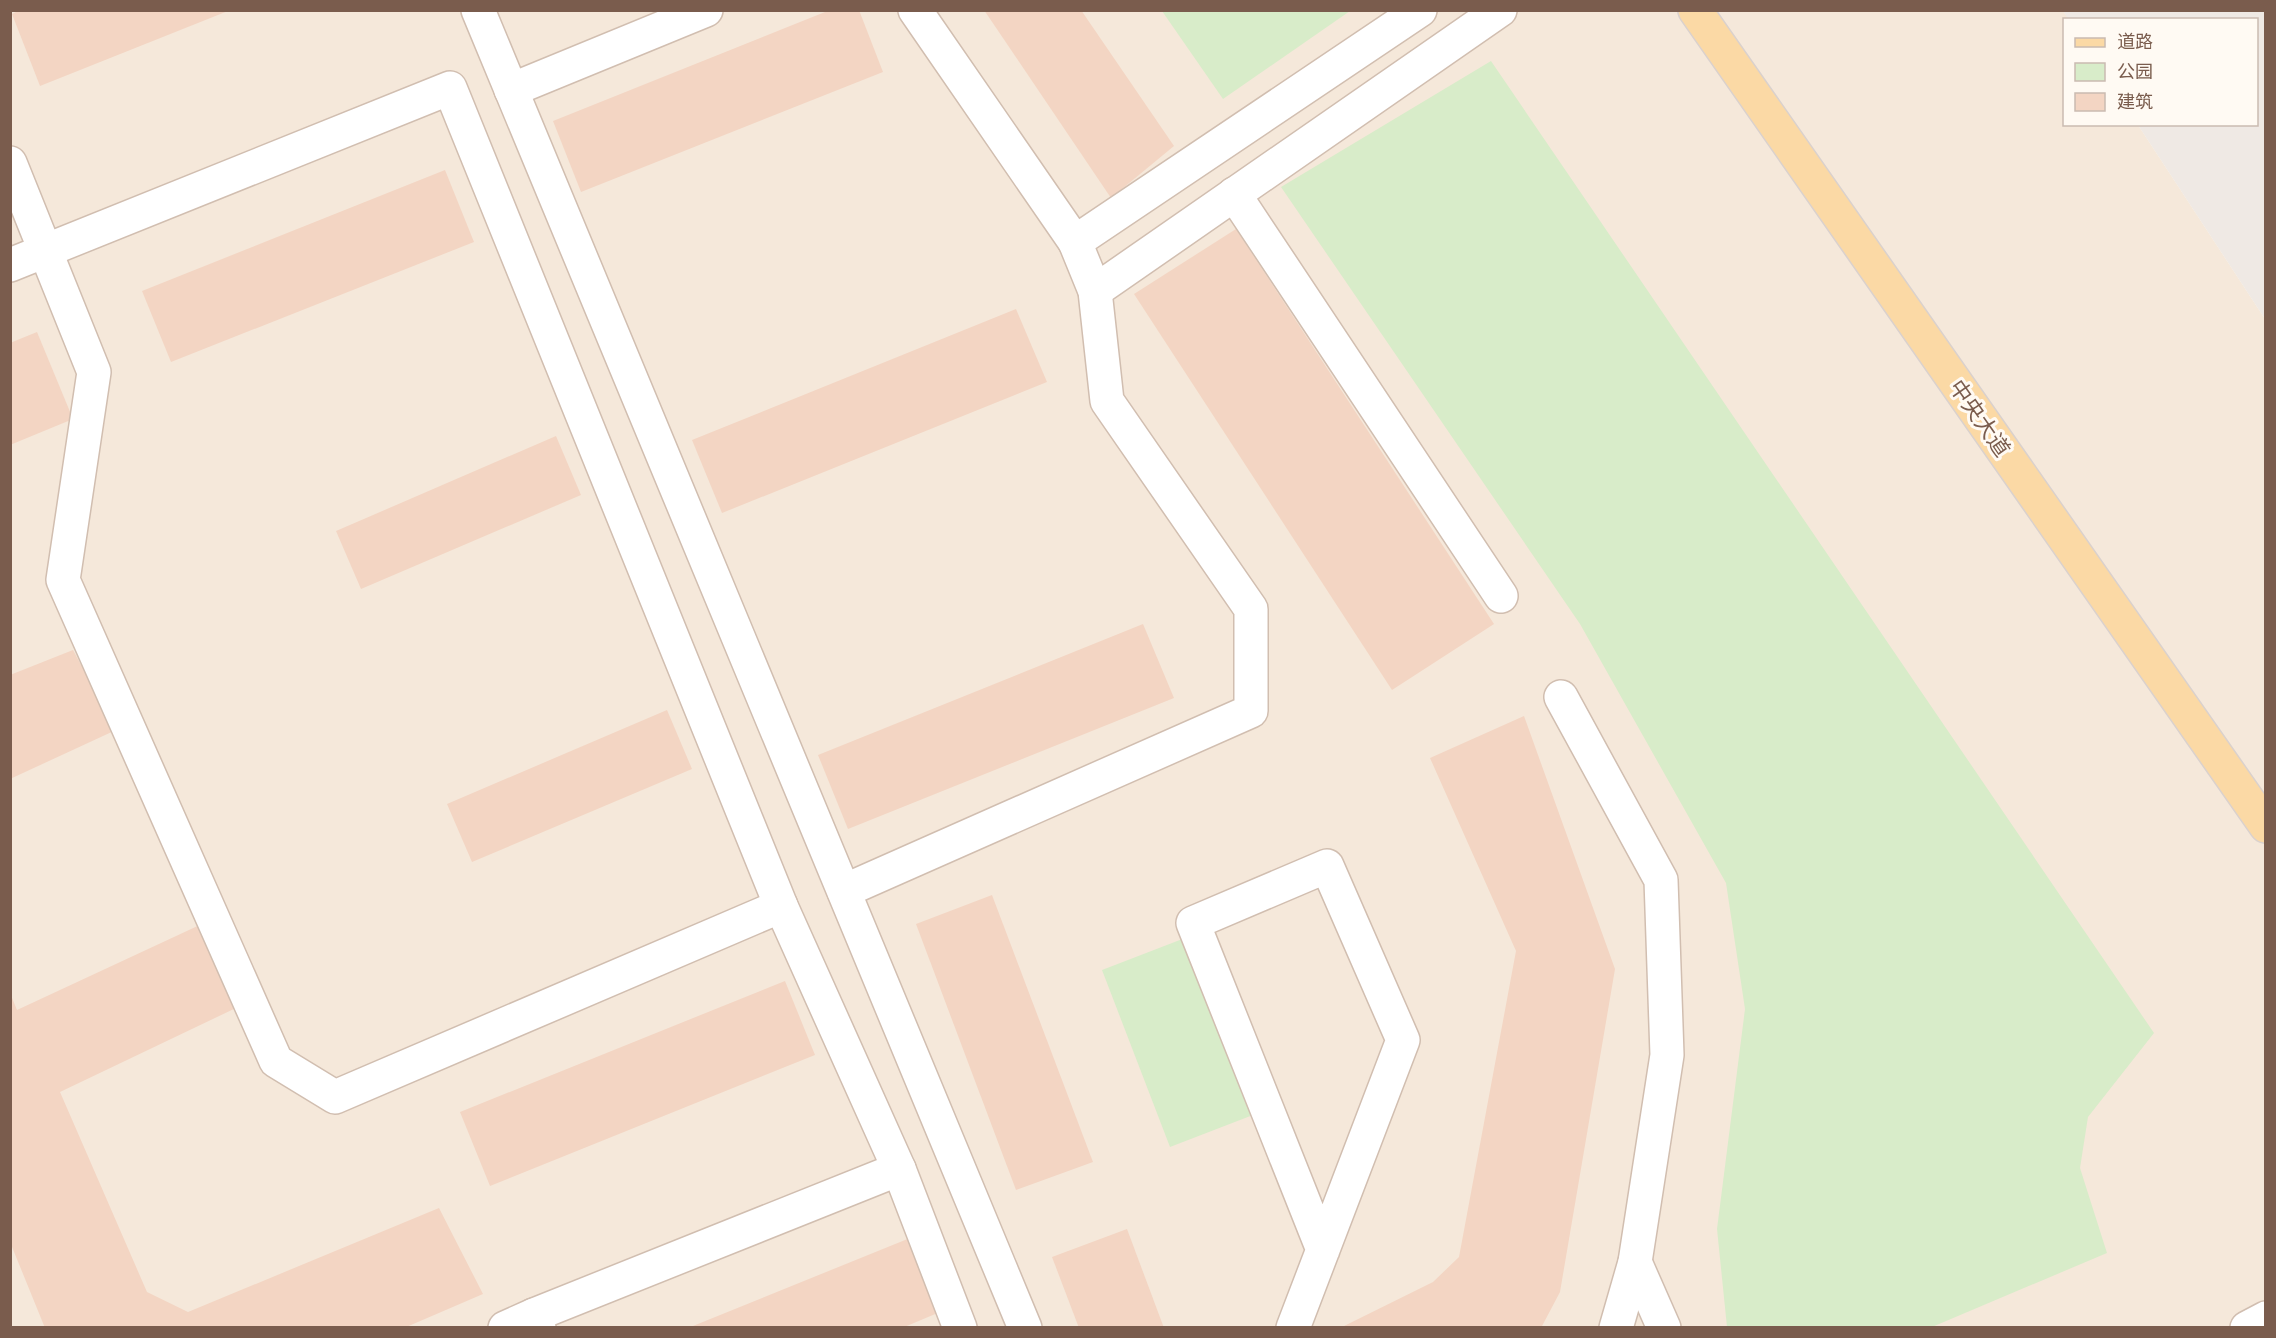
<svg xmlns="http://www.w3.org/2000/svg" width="2276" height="1338" viewBox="0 0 2276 1338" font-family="'PT Sans Narrow','Noto Sans SC',sans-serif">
	<rect width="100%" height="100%" fill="#fdf6ec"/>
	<path fill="#f5e8da" d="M 10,11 L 2063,11 L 2069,19 L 2064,20 L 2064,124 L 2138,125 L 2265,319 L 2265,1327 L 11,1327 Z"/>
	<path fill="#efe9e4" d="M 2063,11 L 2265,11 L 2265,319 L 2138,125 L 2256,124 L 2256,20 L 2069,20 Z"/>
	<g fill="#d8ecc9">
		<path d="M 1162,11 L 1350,11 L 1223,99 Z"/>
		<path d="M 1491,61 L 2154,1033 L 2088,1117 L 2080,1168 L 2107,1253 L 1932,1327 L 1727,1327 L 1717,1229 L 1745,1009 L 1726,883 L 1580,624 L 1281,187 Z"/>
		<path d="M 1185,938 L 1253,1115 L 1170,1147 L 1102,970 Z"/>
	</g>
	<g fill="#f3d5c3">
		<path d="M 20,10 L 228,10 L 228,11 L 40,86 L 12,14 Z"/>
		<path d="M 830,10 L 859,10 L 883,72 L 581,192 L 553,121 Z"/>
		<path d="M 984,10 L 1081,10 L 1174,146 L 1111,198 Z"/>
		<path d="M 445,170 L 474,242 L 171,362 L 142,291 Z"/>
		<path d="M 1236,229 L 1494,624 L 1392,690 L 1134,294 Z"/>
		<path d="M 1016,309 L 1047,382 L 722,513 L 692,440 Z"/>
		<path d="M 37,332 L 73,419 L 10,445 L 10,343 Z"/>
		<path d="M 556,436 L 581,495 L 361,589 L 336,531 Z"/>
		<path d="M 1143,624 L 1174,698 L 848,829 L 818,755 Z"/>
		<path d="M 73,650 L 116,730 L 10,779 L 10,675 Z"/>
		<path d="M 667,710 L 692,769 L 472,862 L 447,804 Z"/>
		<path d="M 1524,716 L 1615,969 L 1560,1292 L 1541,1328 L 1340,1328 L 1433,1282 L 1459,1257 L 1516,951 L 1430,758 Z"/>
		<path d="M 992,895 L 1093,1162 L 1016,1190 L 916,924 Z"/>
		<path d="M 204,923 L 238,1007 L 60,1092 L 147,1292 L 188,1312 L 439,1208 L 483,1294 L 404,1328 L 45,1328 L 10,1242 L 10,993 L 17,1010 Z"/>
		<path d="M 785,981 L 815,1055 L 490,1186 L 460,1112 Z"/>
		<path d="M 1127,1229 L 1164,1328 L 1079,1328 L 1052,1257 Z"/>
		<path d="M 910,1238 L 940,1312 L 902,1328 L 688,1328 Z"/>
	</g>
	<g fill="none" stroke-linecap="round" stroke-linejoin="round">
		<g stroke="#d1beb0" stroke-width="36">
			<g id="minor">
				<path d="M 478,10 L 1025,1328"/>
				<path d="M 915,10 L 1075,242 L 1420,10"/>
				<path d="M 511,90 L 706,10"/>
				<path d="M 10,163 L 94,372 L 63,580 L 276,1061 L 335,1097 L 781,906"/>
				<path d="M 1234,194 L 1501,596"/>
				<path d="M 10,265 L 450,88 L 781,906 L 899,1169 L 960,1328"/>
				<path d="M 1095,291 L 1500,10"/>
				<path d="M 1561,697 L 1661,880 L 1667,1055 L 1635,1262 L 1616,1328"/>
				<path d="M 844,891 L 1251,711 L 1251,609 L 1107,401 L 1095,291 L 1075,242"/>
				<path d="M 1635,1262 L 1664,1328"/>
				<path d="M 505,1328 L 534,1315"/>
				<path d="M 539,1328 L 534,1315 L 899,1169"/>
				<path d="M 1293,1328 L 1403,1040 L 1327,866 L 1193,923 L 1323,1250"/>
				<path d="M 2247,1328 L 2266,1318"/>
			</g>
		</g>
		<g stroke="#dad1cd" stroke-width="36">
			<path id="major" d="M 1695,10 L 2266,826"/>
		</g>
		<use href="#minor" stroke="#fff" stroke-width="33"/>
		<use href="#major" stroke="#fbd9a5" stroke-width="33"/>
	</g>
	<g text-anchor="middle" stroke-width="6" stroke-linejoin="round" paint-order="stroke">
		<g font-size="22" fill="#7a5c4d" stroke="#fffaf3">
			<text transform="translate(1980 418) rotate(55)" y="8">中央大道</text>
		</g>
	</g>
	<rect width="2276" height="1338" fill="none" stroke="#7a5c4d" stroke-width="24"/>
	<rect x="2063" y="18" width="195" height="108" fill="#fffaf3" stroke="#cabbb1" stroke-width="1.5"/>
	<rect x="2075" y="38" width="30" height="9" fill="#fbd9a5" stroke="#cabbb1" stroke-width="1.5"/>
	<text x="2117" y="48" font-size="18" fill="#7a5c4d">道路</text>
	<rect x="2075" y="63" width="30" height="18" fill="#d8ecc9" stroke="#cabbb1" stroke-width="1.5"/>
	<text x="2117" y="78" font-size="18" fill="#7a5c4d">公园</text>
	<rect x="2075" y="93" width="30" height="18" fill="#f3d5c3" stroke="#cabbb1" stroke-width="1.5"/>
	<text x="2117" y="108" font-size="18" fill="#7a5c4d">建筑</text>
</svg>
